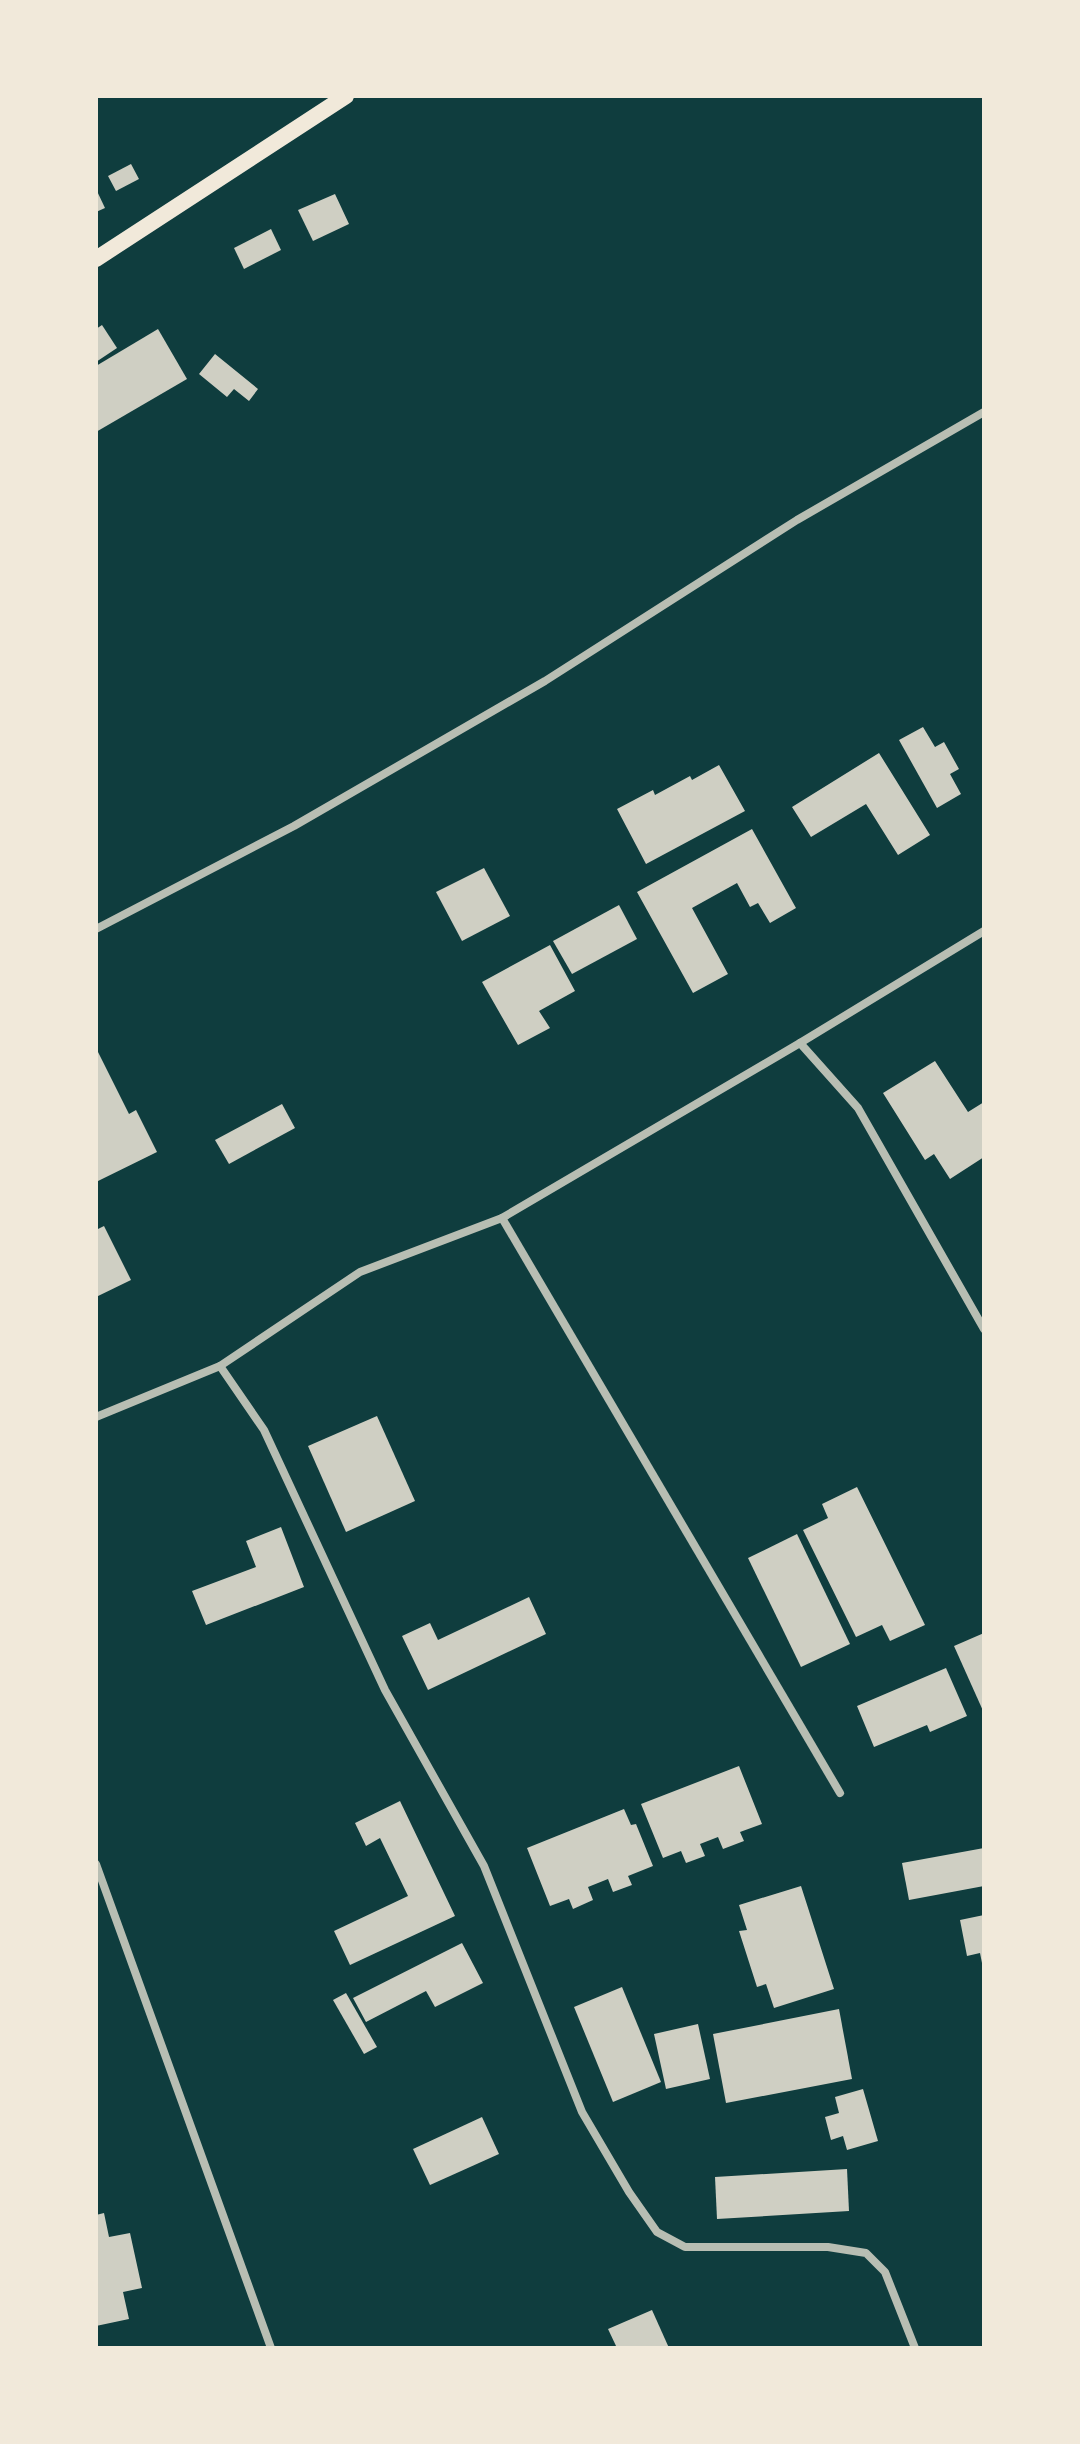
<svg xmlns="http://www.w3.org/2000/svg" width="1080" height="2444" viewBox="0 0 1080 2444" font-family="'Varela Round',sans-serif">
	<rect width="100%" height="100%" fill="#0f3d3e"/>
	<g fill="#cfcfc3">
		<path d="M 131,164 L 139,179 L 116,191 L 108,176 Z"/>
		<path d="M 96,189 L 105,208 L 96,212 Z"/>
		<path d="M 335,194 L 349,224 L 313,241 L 298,210 Z"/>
		<path d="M 271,229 L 281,250 L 244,269 L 234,248 Z"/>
		<path d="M 102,325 L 117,348 L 96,362 L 96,329 Z"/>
		<path d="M 158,329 L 187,379 L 96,432 L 96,366 Z"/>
		<path d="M 215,354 L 258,389 L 249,401 L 234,389 L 227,397 L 199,374 Z"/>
		<path d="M 923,727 L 935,747 L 944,742 L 959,769 L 950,774 L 961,794 L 937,808 L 899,740 Z"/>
		<path d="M 879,753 L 930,835 L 898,855 L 866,804 L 811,837 L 792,807 Z"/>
		<path d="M 719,765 L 745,811 L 646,864 L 617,809 L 653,790 L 655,795 L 690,776 L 692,780 Z"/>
		<path d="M 752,829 L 796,908 L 770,923 L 758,903 L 750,907 L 737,883 L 692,908 L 728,974 L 693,993 L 637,892 Z"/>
		<path d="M 484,868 L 510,916 L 462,941 L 436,892 Z"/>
		<path d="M 619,905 L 637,939 L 572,974 L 553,941 Z"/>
		<path d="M 550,945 L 575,991 L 539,1011 L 550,1028 L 518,1045 L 482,982 Z"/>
		<path d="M 96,1048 L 129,1114 L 136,1110 L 157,1152 L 96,1182 Z"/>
		<path d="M 935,1061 L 968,1112 L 984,1102 L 984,1157 L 950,1179 L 934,1154 L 925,1160 L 883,1093 Z"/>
		<path d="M 282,1104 L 295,1128 L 229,1164 L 215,1140 Z"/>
		<path d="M 104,1226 L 131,1280 L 96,1297 L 96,1230 Z"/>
		<path d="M 377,1416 L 415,1501 L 346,1532 L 308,1446 Z"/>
		<path d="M 857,1487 L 925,1625 L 890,1641 L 882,1625 L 856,1637 L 803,1530 L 828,1518 L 822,1504 Z"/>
		<path d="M 281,1527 L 304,1587 L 206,1625 L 192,1591 L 256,1567 L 246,1541 Z"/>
		<path d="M 797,1534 L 850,1644 L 801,1667 L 748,1558 Z"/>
		<path d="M 529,1597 L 546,1634 L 428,1690 L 402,1636 L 430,1623 L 438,1640 Z"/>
		<path d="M 984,1633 L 984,1713 L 954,1646 Z"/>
		<path d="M 946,1668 L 967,1716 L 930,1732 L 927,1725 L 874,1747 L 857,1706 Z"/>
		<path d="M 739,1766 L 762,1824 L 740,1832 L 744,1841 L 723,1849 L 718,1837 L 700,1844 L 705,1856 L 686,1863 L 681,1851 L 663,1858 L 641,1804 Z"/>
		<path d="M 400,1801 L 455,1916 L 350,1965 L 334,1931 L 408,1896 L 380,1838 L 366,1846 L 355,1823 Z"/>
		<path d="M 624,1809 L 631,1825 L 636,1824 L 653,1866 L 628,1876 L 632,1885 L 613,1892 L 608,1879 L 588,1887 L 593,1900 L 573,1909 L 569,1899 L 550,1906 L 527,1848 Z"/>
		<path d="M 984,1848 L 984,1886 L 909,1900 L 902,1863 Z"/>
		<path d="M 801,1886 L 834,1989 L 774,2008 L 766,1984 L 757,1987 L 739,1931 L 747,1930 L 739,1905 Z"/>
		<path d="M 984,1915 L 984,1968 L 983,1968 L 980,1953 L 967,1956 L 960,1920 Z"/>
		<path d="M 462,1943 L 483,1983 L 435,2007 L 426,1991 L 366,2022 L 353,1998 Z"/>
		<path d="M 622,1987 L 661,2082 L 613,2102 L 574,2007 Z"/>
		<path d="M 346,1993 L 377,2047 L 364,2054 L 333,2000 Z"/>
		<path d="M 839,2009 L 852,2079 L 726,2103 L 713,2034 Z"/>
		<path d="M 698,2024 L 710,2079 L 666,2089 L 654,2034 Z"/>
		<path d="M 863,2089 L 878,2141 L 847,2150 L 843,2136 L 831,2140 L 825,2117 L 839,2113 L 835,2097 Z"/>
		<path d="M 482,2117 L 499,2154 L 430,2185 L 413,2149 Z"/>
		<path d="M 847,2169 L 849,2211 L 717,2219 L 715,2177 Z"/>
		<path d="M 104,2213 L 109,2237 L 130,2233 L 142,2288 L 123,2292 L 129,2319 L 96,2326 L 96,2215 Z"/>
		<path d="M 652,2310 L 669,2348 L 617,2348 L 608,2329 Z"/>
	</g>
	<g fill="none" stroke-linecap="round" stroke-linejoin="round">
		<g stroke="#b8beb3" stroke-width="8">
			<path d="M 96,929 L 294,826 L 545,681 L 797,520 L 984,412"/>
			<path d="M 800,1043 L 858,1108 L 984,1329"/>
			<path d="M 502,1218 L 840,1793"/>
			<path d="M 220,1366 L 264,1430 L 385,1690 L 484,1866 L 582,2112 L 629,2192 L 657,2232 L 685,2247 L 828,2247 L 866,2253 L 885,2272 L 915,2348"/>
			<path d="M 96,1417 L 220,1366 L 360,1272 L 502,1218 L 800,1043 L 984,931"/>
			<path d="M 96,1864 L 271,2348"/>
		</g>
		<path stroke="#f1e9da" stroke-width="16" d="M 96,259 L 346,96"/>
	</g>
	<rect width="1080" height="2444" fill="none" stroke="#f1e9da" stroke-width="196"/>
</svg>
